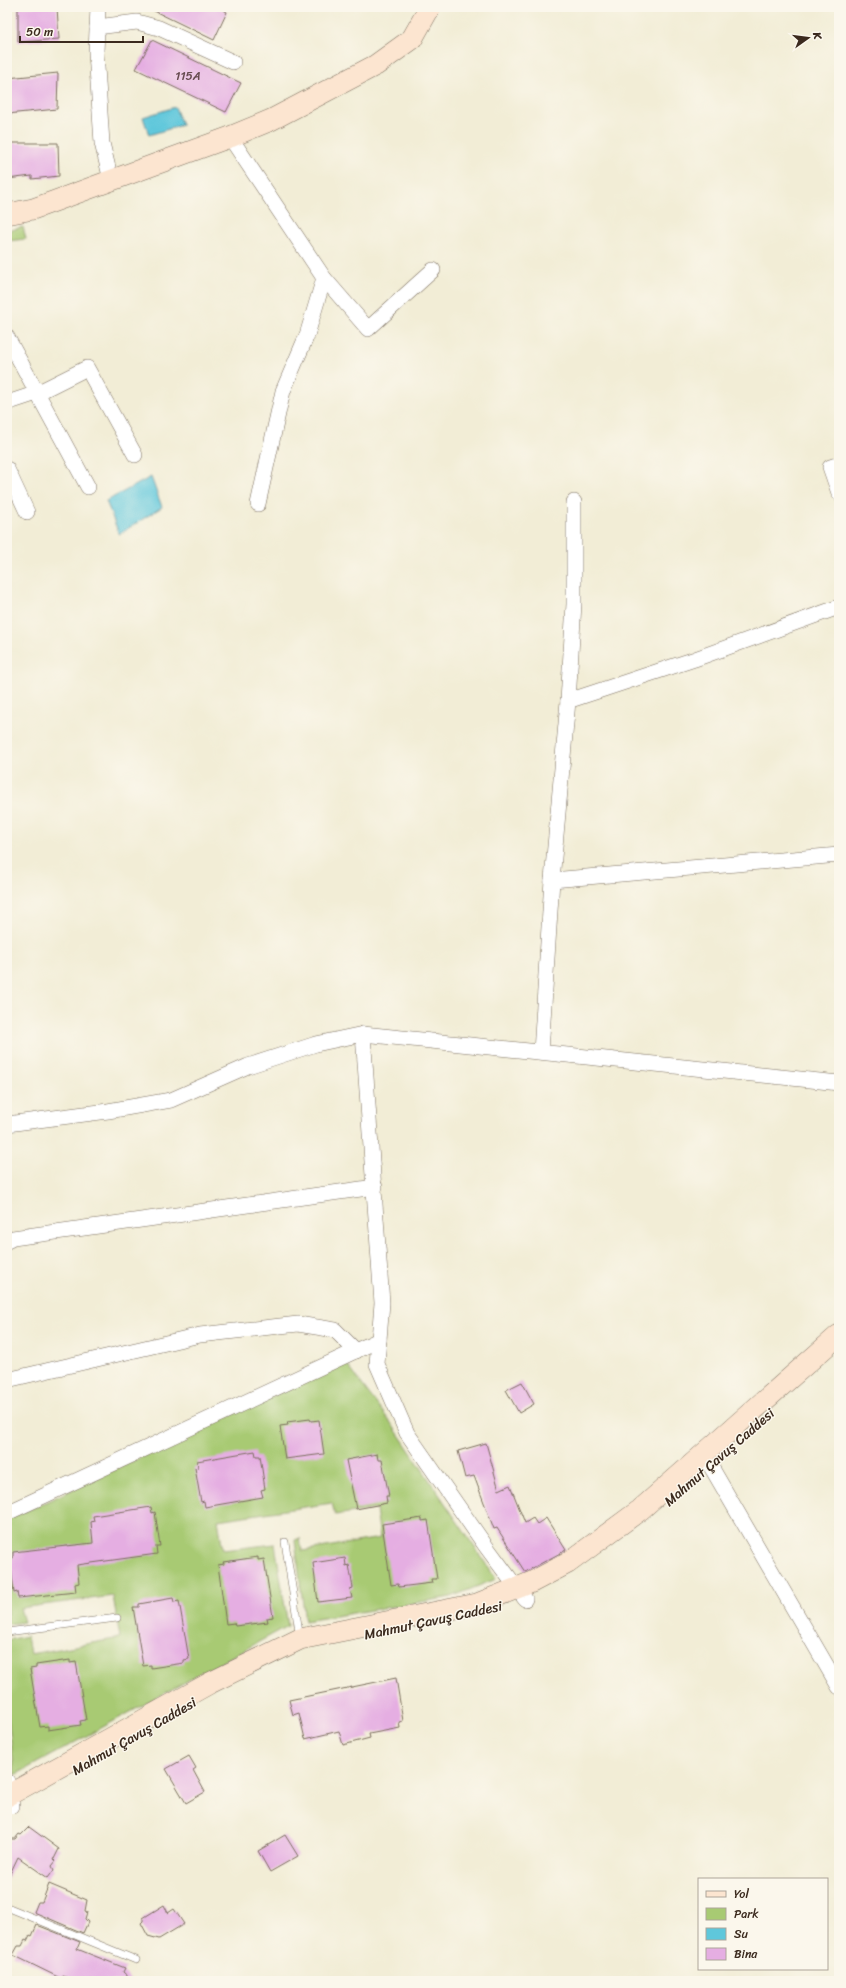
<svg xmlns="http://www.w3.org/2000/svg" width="846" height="1988" viewBox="0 0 846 1988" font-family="Sriracha,sans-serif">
	<rect width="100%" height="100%" fill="#fbf7ec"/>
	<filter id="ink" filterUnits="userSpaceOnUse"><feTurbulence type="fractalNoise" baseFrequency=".025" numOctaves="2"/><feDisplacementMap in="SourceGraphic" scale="8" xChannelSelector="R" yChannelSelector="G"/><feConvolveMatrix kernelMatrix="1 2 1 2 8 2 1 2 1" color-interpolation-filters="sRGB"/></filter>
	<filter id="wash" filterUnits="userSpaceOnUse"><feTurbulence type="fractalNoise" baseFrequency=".012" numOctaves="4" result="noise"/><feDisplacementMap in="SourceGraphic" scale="16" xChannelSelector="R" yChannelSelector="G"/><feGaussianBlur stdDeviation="0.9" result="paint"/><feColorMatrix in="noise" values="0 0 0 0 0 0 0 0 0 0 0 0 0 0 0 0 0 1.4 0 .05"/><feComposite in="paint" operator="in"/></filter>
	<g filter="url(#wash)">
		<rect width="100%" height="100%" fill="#f2edd6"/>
		<g fill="#a8ca73" stroke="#727a48">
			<path d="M 23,227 L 26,239 L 7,241 L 7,231 Z"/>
			<path d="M 345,1362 L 391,1423 L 496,1579 L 451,1597 L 305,1621 L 295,1540 L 300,1538 L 302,1551 L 380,1538 L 376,1509 L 335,1515 L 332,1503 L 218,1520 L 223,1550 L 275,1544 L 288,1626 L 15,1775 L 7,1708 L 7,1640 L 27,1636 L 30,1654 L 120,1638 L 113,1596 L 20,1608 L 24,1622 L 7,1624 L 7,1520 Z"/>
		</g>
		<g fill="#5fc7db" stroke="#4d787c">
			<path d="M 175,107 L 182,125 L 149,135 L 143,117 Z"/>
			<path d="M 151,477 L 162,507 L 119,534 L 106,501 Z"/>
		</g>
		<g id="blocks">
			<g fill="#e5aee2">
				<path d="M 18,7 L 57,7 L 59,39 L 18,42 Z"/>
				<path d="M 146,7 L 218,7 L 227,12 L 214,40 Z"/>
				<path d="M 152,40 L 241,83 L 226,112 L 136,69 Z"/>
				<path d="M 58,73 L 57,109 L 7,114 L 7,78 Z"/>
				<path d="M 7,143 L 58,143 L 59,176 L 32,179 L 32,176 L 7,179 Z"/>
				<path d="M 522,1382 L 534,1404 L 519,1413 L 506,1390 Z"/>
				<path d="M 310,1419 L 311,1421 L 319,1420 L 324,1454 L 285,1459 L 280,1426 L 288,1425 L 287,1422 Z"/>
				<path d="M 486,1443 L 499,1490 L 510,1485 L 525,1523 L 533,1518 L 537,1524 L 546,1518 L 566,1550 L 525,1572 L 497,1528 L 494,1529 L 474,1476 L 465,1478 L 458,1451 Z"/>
				<path d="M 255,1451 L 256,1456 L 260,1456 L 265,1489 L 261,1490 L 263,1497 L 205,1507 L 204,1501 L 201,1502 L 195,1468 L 198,1467 L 197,1461 Z"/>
				<path d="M 377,1454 L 378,1460 L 382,1460 L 389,1496 L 386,1496 L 387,1503 L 356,1509 L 346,1460 Z"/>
				<path d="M 151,1507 L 152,1513 L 155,1512 L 160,1546 L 156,1546 L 157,1554 L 77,1565 L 79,1583 L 75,1584 L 76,1592 L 18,1598 L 17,1592 L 14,1593 L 10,1558 L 13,1558 L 13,1552 L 93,1543 L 91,1522 L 94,1521 L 93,1516 Z"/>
				<path d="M 422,1518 L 422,1521 L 428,1520 L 437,1579 L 431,1579 L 432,1583 L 399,1587 L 398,1584 L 391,1585 L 382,1524 Z"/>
				<path d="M 258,1557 L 258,1560 L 264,1559 L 273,1617 L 267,1618 L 268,1622 L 235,1626 L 234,1623 L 226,1624 L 218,1565 L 224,1564 L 223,1562 Z"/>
				<path d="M 345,1558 L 346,1566 L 349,1565 L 353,1588 L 350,1589 L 352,1598 L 318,1602 L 313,1563 Z"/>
				<path d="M 173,1598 L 174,1602 L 179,1601 L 189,1659 L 184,1660 L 184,1663 L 151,1668 L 151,1665 L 143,1666 L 133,1607 L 139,1607 L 139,1604 Z"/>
				<path d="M 70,1660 L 70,1663 L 76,1662 L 86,1720 L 80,1721 L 81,1725 L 48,1730 L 48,1726 L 40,1727 L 30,1669 L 36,1668 L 36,1665 Z"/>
				<path d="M 396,1678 L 403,1721 L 399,1722 L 400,1728 L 369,1734 L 370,1738 L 343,1745 L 339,1731 L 305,1739 L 299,1713 L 293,1715 L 289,1700 Z"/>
				<path d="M 189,1756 L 196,1768 L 193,1770 L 205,1792 L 186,1803 L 166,1769 Z"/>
				<path d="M 29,1827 L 59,1849 L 54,1859 L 56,1861 L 52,1866 L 54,1870 L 48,1878 L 18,1857 L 7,1880 L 7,1844 L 11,1839 L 15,1839 L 19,1834 L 21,1835 Z"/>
				<path d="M 285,1835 L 298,1856 L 270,1872 L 258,1851 Z"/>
				<path d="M 49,1884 L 87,1900 L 85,1911 L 87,1912 L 85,1919 L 88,1922 L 83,1933 L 34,1912 L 38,1902 L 42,1902 Z"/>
				<path d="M 164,1905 L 168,1913 L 174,1909 L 184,1924 L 159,1939 L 148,1936 L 141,1923 L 143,1921 L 143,1918 Z"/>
				<path d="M 37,1925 L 80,1942 L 77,1949 L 125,1968 L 123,1972 L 133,1981 L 75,1981 L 63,1976 L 62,1979 L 13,1955 L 18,1946 L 22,1946 L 25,1940 L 27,1941 L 30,1935 L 32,1936 Z"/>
			</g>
		</g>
	</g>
	<g filter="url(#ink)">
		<use href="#blocks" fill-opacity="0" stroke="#7b6e5e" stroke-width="1"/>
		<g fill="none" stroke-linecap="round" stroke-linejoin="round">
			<g stroke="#7b6e5e" stroke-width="8">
				<g id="lane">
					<path d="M 285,1542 L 300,1638"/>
					<path d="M 7,1632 L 117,1618"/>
					<path d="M 7,1907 L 136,1960"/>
				</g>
			</g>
			<g stroke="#7b6e5e" stroke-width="16">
				<g id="street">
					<path d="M 98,7 L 96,52 L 102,143 L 111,180"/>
					<path d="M 97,27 L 137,22 L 159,28 L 233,62"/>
					<path d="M 230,137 L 324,278 L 368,329 L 433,270"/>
					<path d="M 7,337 L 88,487"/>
					<path d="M 7,403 L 37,393 L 87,368 L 135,455"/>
					<path d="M 839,464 L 830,467 L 839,493"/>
					<path d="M 7,469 L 27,512"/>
					<path d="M 258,504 L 283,391 L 307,335 L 324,278"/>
					<path d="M 568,701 L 695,659 L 839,607"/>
					<path d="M 552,880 L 839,855"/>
					<path d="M 363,1034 L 382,1303 L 377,1364 L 407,1433 L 485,1545 L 525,1599"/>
					<path d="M 541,1052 L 552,880 L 568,701 L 574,604 L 574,502"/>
					<path d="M 7,1124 L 108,1111 L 171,1100 L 248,1066 L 316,1044 L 363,1034 L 839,1083"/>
					<path d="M 7,1241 L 13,1238 L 375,1187"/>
					<path d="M 7,1380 L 200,1335 L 298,1324 L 335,1330 L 356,1351"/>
					<path d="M 710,1465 L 839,1687"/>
					<path d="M 7,1513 L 379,1340"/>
					<path d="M 7,1781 L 12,1806"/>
				</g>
			</g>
			<g stroke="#7b6e5e" stroke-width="22">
				<g id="secondary">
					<path d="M 7,214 L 33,209 L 230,137 L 271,120 L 376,65 L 412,39 L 430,7"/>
					<path d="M 7,1796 L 210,1683 L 300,1639 L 477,1604 L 532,1582 L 568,1563 L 640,1510 L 839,1335"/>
				</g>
			</g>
			<use href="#lane" stroke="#fff" stroke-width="7"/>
			<use href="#street" stroke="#fff" stroke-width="15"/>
			<use href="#secondary" stroke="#fce5d0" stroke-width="21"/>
		</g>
	</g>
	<g text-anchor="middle" stroke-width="3" stroke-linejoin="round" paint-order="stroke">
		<g font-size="12" fill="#664b4f">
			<text x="188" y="80">115A</text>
		</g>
		<g font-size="14" fill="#3b2a1e" stroke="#fbf7ec">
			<text transform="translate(719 1457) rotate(-41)" y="5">Mahmut Çavuş Caddesi</text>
			<text transform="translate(433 1620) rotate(-12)" y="5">Mahmut Çavuş Caddesi</text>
			<text transform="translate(134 1736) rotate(-30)" y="5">Mahmut Çavuş Caddesi</text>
		</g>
	</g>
	<rect width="846" height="1988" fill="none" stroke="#fbf7ec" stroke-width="24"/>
	<rect x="698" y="1878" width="130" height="92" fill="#fbf7ec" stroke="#aea59a"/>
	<rect x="706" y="1891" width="20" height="6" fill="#fce5d0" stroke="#aea59a"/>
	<text x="734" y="1898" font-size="12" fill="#3b2a1e">Yol</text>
	<rect x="706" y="1908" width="20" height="12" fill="#a8ca73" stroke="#aea59a"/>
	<text x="734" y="1918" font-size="12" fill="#3b2a1e">Park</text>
	<rect x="706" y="1928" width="20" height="12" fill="#5fc7db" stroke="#aea59a"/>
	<text x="734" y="1938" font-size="12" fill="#3b2a1e">Su</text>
	<rect x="706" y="1948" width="20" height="12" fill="#e5aee2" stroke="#aea59a"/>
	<text x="734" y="1958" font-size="12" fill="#3b2a1e">Bina</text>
	<g transform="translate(808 38) rotate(76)" stroke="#fbf7ec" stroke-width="3" paint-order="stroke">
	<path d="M0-3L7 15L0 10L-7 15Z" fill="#3b2a1e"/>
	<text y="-6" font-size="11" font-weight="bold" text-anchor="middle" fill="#3b2a1e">K</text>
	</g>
	<path d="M20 36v6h123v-6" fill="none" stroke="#3b2a1e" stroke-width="2"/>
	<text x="26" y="36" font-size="12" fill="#3b2a1e" stroke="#fbf7ec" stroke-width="3" paint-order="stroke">50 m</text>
</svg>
